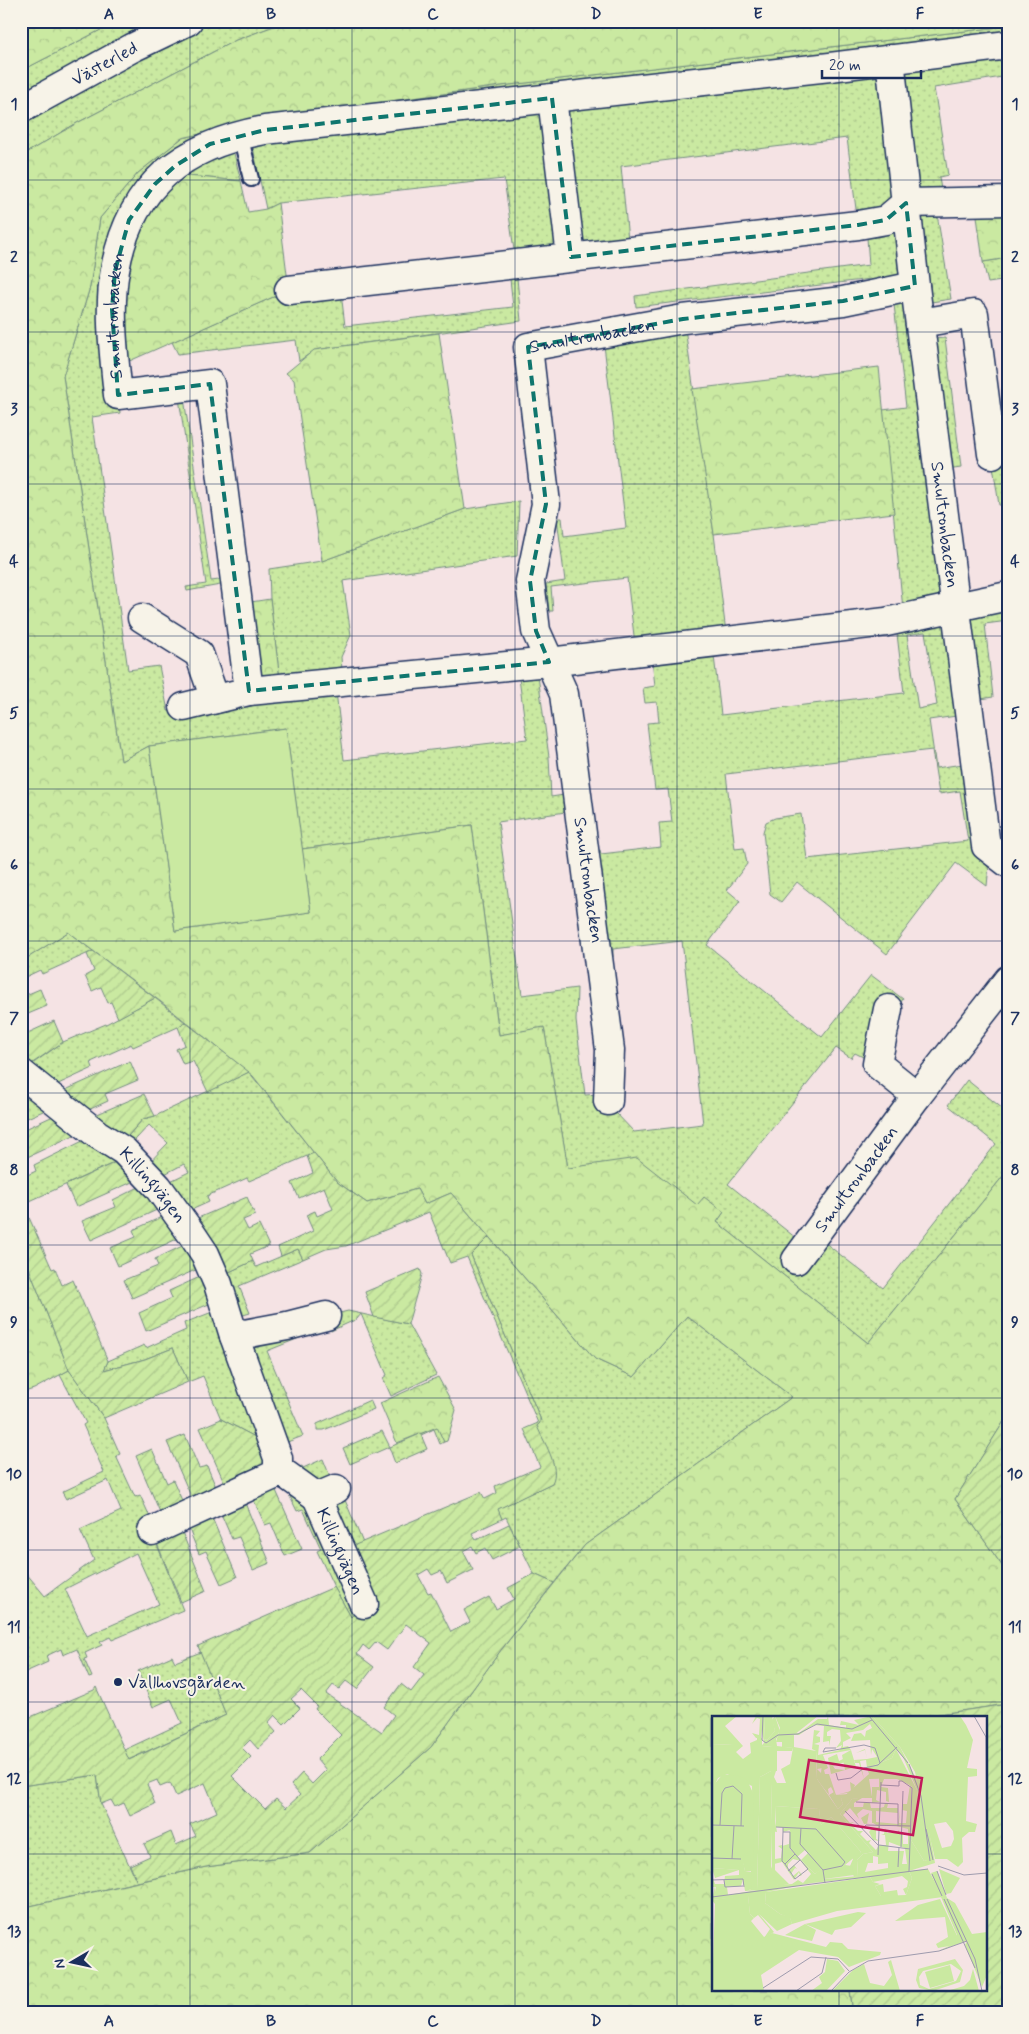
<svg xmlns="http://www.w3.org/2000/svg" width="1029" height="2034" viewBox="0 0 1029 2034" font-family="Mynerve,sans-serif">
	<defs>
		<pattern id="grass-dots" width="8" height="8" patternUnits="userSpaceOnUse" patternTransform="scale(1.25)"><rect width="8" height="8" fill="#cae9a1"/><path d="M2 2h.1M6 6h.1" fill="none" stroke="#adc88d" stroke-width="1.8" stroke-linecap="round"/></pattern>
		<pattern id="forest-crowns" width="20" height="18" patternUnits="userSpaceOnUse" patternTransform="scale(1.25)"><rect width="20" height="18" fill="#cae9a1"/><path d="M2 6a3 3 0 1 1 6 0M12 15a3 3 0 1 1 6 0" fill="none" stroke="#adc88d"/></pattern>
		<pattern id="garden-furrows" width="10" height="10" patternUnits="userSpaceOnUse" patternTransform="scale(1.25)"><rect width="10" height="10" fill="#cae9a1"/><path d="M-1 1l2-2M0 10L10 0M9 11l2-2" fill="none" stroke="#adc88d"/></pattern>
	</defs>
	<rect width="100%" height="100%" fill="#f5e3e4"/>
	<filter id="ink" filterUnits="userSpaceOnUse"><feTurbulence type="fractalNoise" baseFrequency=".02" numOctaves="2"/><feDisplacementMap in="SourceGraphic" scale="10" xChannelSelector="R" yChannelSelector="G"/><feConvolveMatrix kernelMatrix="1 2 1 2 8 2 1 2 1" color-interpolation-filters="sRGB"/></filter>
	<g filter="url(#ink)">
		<g fill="url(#grass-dots)" stroke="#728c80" fill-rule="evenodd">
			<path d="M 118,21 L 288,21 L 236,40 L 77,123 L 21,156 L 21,71 Z"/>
			<path d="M 1008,26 L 1008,76 L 934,88 L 948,175 L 939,177 L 941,190 L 936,208 L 951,299 L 918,304 L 923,340 L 945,338 L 961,467 L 940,470 L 957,606 L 1008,596 L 1008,621 L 985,624 L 993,697 L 969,701 L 970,714 L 929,720 L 936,768 L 976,762 L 989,865 L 987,886 L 956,863 L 887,954 L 797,882 L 781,902 L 770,894 L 763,832 L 766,822 L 775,818 L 801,814 L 807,859 L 968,841 L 960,791 L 939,794 L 932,750 L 726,774 L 735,849 L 744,848 L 747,864 L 727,890 L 740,901 L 707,945 L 822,1037 L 871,975 L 903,999 L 899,1005 L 877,1064 L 855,1053 L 851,1058 L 836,1048 L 728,1184 L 806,1246 L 815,1235 L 883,1288 L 996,1144 L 948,1105 L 967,1080 L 1008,1113 L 1008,1170 L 868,1343 L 717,1222 L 724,1212 L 697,1206 L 568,1169 L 544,1028 L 499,1035 L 472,825 L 302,849 L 286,728 L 149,746 L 121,761 L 63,376 L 90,287 L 100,218 L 138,173 L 182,138 L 288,115 L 501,86 ZM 250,133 L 266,209 L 278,203 L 504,179 L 516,264 L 629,251 L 621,166 L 847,138 L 858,225 L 866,224 L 869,265 L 635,296 L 636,307 L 871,279 L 872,294 L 893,296 L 906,407 L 883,410 L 904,619 L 888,635 L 897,634 L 904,693 L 721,715 L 714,656 L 727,641 L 714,534 L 685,328 L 604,345 L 626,528 L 564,536 L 562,518 L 557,518 L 565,581 L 546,584 L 549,611 L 553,611 L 551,587 L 627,578 L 636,652 L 651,650 L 655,686 L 643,688 L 645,703 L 657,702 L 659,722 L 647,723 L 655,790 L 668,789 L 672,822 L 659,823 L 661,847 L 601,854 L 600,850 L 585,852 L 599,958 L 613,957 L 613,949 L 682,941 L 703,1124 L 634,1132 L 598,1094 L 585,1095 L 576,1021 L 577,988 L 522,995 L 498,822 L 579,810 L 577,793 L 551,797 L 549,757 L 538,676 L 519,678 L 527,739 L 344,760 L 335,683 L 342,670 L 341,657 L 351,635 L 343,581 L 517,556 L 519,501 L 465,509 L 322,561 L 269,569 L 270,599 L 281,688 L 215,699 L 168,711 L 159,666 L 128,670 L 92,417 L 120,413 L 118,395 L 166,174 L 241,181 L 230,138 ZM 925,632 L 937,705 L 918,709 L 907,635 Z"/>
			<path d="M 1008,258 L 1008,280 L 988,283 L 983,262 Z"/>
			<path d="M 517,278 L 521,321 L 315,350 L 299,361 L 296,340 L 178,354 L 172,342 L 289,290 L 340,284 L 345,326 L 513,307 L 510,279 Z"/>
			<path d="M 179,398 L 184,398 L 211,581 L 227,579 L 226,584 L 187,591 L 186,587 L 206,584 Z"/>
			<path d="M 1008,464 L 1008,505 L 999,505 L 993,466 Z"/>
			<path d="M 68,932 L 93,951 L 42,974 L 40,970 L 21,979 L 21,962 Z"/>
			<path d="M 155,998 L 185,1022 L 178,1027 L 133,1047 L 131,1044 L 91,1062 L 93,1068 L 43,1091 L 59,1104 L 25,1119 L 21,1113 L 21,1072 L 63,1042 L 106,1024 Z"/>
			<path d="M 249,1072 L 314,1153 L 249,1181 L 247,1178 L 207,1196 L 209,1202 L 178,1216 L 158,1187 L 189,1172 L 184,1164 L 153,1180 L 143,1169 L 168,1143 L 149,1125 L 125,1151 L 129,1156 L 21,1205 L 21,1178 L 36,1171 L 34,1165 L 97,1134 L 118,1147 L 143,1119 L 155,1116 Z"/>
			<path d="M 489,1237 L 595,1359 L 634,1377 L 687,1316 L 792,1397 L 585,1545 L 554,1583 L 534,1574 L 506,1517 L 502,1519 L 497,1509 L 552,1483 L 536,1426 L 541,1421 L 540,1418 L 471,1255 Z"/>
			<path d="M 298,1249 L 303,1259 L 239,1286 L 250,1313 L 230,1319 L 287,1326 L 348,1311 L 408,1324 L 436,1375 L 391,1396 L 383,1378 L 387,1375 L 361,1314 L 357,1319 L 333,1330 L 331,1331 L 329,1326 L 267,1351 L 303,1436 L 274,1447 L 221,1419 L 203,1376 L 188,1382 L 173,1348 L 145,1359 L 104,1370 L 108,1361 L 144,1345 L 146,1348 L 186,1330 L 184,1323 L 225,1307 L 216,1278 L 253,1261 L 256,1267 Z"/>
			<path d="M 69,1370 L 104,1418 L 120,1454 L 116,1456 L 135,1497 L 140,1495 L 156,1530 L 152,1532 L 183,1610 L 112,1640 L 110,1637 L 100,1642 L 102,1645 L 85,1653 L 87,1658 L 84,1659 L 92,1677 L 89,1678 L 77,1649 L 63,1655 L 61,1649 L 46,1656 L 48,1662 L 21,1674 L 21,1567 L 45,1596 L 94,1560 L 80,1530 L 121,1511 L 108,1480 L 66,1499 L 62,1492 L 104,1472 L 83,1425 L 86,1423 L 60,1375 ZM 136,1553 L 159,1604 L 87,1636 L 65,1589 Z"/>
			<path d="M 370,1400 L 374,1409 L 324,1430 L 317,1430 L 317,1424 Z"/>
			<path d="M 438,1426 L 444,1442 L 440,1444 L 434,1429 L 421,1435 L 427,1449 L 395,1463 L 389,1447 L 350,1464 L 343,1448 L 382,1431 L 390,1447 Z"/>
			<path d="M 323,1459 L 333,1484 L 323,1510 L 345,1500 L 363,1543 L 341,1551 L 364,1604 L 351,1617 L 334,1587 L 317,1551 L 321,1549 L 303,1509 L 297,1511 L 277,1470 L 284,1473 L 302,1466 L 303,1468 Z"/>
			<path d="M 201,1652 L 226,1715 L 128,1760 L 124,1750 L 182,1723 L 171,1699 L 153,1707 L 138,1671 L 172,1656 L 175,1662 Z"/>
			<path d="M 97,1775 L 101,1804 L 137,1882 L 21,1908 L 21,1786 Z"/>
		</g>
		<g fill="url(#forest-crowns)" stroke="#728c80">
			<path d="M 21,21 L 118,21 L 21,71 Z"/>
			<path d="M 288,21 L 1008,21 L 1008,26 L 501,86 L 288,115 L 182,138 L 138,173 L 100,218 L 90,287 L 63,376 L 121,761 L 149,746 L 175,931 L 311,912 L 302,849 L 472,825 L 499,1035 L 544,1027 L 568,1168 L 637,1158 L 697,1205 L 704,1197 L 724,1212 L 717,1222 L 868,1343 L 1008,1170 L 1008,1415 L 955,1499 L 1008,1574 L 1008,1704 L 913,1718 L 713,1718 L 713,1990 L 850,1990 L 853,2013 L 21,2013 L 21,1908 L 206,1867 L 310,1853 L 431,1747 L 501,1650 L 585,1545 L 792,1397 L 687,1316 L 634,1377 L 595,1359 L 451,1193 L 425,1204 L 417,1189 L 367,1203 L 337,1182 L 253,1076 L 161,1002 L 68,932 L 21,962 L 21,156 L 77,123 L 236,40 Z"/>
			<path d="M 166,174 L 241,181 L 248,212 L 266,209 L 278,203 L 289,290 L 116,367 L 115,271 Z"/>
			<path d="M 975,201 L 1008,201 L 1008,258 L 983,262 Z"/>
			<path d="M 439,333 L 465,509 L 322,561 L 294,380 L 286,373 L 314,350 Z"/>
			<path d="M 879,367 L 894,513 L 714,534 L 692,389 Z"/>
			<path d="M 270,599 L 281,688 L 249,691 L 238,604 Z"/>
			<path d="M 21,1248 L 69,1370 L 34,1389 L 21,1393 Z"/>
			<path d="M 438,1377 L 456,1410 L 447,1441 L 444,1442 L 437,1427 L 397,1443 L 380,1403 Z"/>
		</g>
		<g fill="url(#garden-furrows)" stroke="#728c80" fill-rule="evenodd">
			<path d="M 93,951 L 155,998 L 118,1018 L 111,1002 L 108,1003 L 101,987 L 92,991 L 85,976 L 94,971 L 87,954 Z"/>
			<path d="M 40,989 L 47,1006 L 21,1017 L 21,997 Z"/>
			<path d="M 54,1021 L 63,1042 L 21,1071 L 21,1036 Z"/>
			<path d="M 185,1022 L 249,1072 L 208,1092 L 193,1061 L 183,1064 L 176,1049 L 185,1045 L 178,1027 Z"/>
			<path d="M 130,1061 L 138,1080 L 105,1094 L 108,1101 L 75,1116 L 81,1121 L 144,1094 L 155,1116 L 143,1119 L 118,1147 L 89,1128 L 21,1160 L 21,1131 L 66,1110 L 50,1097 Z"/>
			<path d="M 314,1153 L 337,1182 L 367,1203 L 417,1189 L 425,1204 L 451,1193 L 489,1237 L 471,1255 L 540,1418 L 540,1423 L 537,1426 C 543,1441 561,1467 552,1483 L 498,1509 L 502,1519 L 472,1533 L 476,1540 L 509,1524 L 520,1546 L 492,1560 L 485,1548 L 476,1553 L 472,1546 L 463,1551 L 473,1570 L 447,1583 L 441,1571 L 432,1575 L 428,1569 L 418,1575 L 428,1593 L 431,1592 L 451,1632 L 470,1622 L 464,1610 L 489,1597 L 496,1609 L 514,1599 L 508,1588 L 534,1574 L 554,1583 L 501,1650 L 431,1747 L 310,1853 L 206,1867 L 137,1882 L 130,1865 L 150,1856 L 144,1844 L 171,1832 L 176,1845 L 196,1836 L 190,1824 L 217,1812 L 205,1783 L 176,1796 L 170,1783 L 160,1787 L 157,1780 L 147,1784 L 155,1804 L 130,1816 L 124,1803 L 115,1807 L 111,1800 L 101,1804 L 97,1775 L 21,1786 L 21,1721 L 94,1690 L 96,1687 L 129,1760 L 226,1715 L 198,1646 L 334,1587 L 351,1617 L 363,1604 L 341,1551 L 481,1492 L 485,1499 L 497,1493 L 495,1486 L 540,1467 L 524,1429 L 538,1423 L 467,1257 L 450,1263 L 429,1212 L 346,1246 L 326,1249 L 303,1259 L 298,1249 L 281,1256 L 278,1247 L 313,1231 L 306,1215 L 315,1211 L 317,1216 L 333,1209 L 324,1187 L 299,1198 L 292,1183 L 313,1173 L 307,1156 ZM 406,1624 L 431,1643 L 414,1667 L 424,1675 L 411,1692 L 401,1684 L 384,1707 L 394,1715 L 382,1732 L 326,1694 L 333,1685 L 339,1689 L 346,1681 L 357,1689 L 374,1667 L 357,1654 L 363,1645 L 369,1650 L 376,1642 L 387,1650 ZM 301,1690 L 317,1706 L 315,1709 L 341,1735 L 317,1759 L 326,1770 L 312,1784 L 302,1773 L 291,1785 L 300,1795 L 286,1808 L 276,1799 L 265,1809 L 232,1776 L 251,1757 L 242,1748 L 250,1740 L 258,1749 L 276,1732 L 268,1723 L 275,1715 L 284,1724 L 300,1708 L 291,1699 Z"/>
			<path d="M 129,1156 L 148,1175 L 76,1207 L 66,1185 Z"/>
			<path d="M 153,1180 L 170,1204 L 91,1240 L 82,1221 L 116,1207 L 113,1200 Z"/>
			<path d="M 247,1197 L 255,1215 L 243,1220 L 248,1230 L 259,1225 L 269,1246 L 250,1254 L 253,1261 L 216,1278 L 223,1298 L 146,1331 L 139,1313 L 172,1298 L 169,1291 L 213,1271 L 209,1264 L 132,1298 L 124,1280 L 158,1266 L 155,1259 L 195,1240 L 190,1233 L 118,1266 L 110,1248 L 136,1237 L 133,1230 L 175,1211 L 184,1224 Z"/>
			<path d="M 23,1204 L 52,1269 L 55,1268 L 62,1285 L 73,1280 L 108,1361 L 104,1370 L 145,1359 L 173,1348 L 188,1382 L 104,1418 L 69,1370 L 21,1248 L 21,1205 Z"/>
			<path d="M 420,1269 L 422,1274 L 408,1324 L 374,1317 L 365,1292 Z"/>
			<path d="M 1008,1415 L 1008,1574 L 955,1499 Z"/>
			<path d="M 221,1419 L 274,1447 L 270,1477 L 302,1549 L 285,1556 L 271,1523 L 265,1525 L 248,1487 L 240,1491 L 270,1563 L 253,1570 L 239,1537 L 232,1539 L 216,1502 L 207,1506 L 237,1577 L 221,1584 L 206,1551 L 199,1554 L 184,1517 L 177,1520 L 206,1591 L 181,1602 L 152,1531 L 165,1524 L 136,1456 L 152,1449 L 167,1483 L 173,1480 L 188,1514 L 197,1510 L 167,1442 L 185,1435 L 199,1468 L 207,1466 L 221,1499 L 230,1495 L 200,1428 Z"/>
			<path d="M 1008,1704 L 1008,2013 L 853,2013 L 850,1990 L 985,1990 L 985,1718 L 913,1718 Z"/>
		</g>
		<path fill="#cae9a1" stroke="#728c80" d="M 286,728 L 311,912 L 175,931 L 149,746 Z"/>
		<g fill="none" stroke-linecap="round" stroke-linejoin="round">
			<g stroke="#1b2f5e" stroke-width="18">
				<path id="service" d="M 240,135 L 251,179"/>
			</g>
			<g stroke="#1b2f5e" stroke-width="31">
				<g id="minor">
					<path id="s1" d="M 890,59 L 915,286 L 986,846 L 1008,863"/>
					<path d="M 552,98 L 571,257"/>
					<path d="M 289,290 L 858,225 L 886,220 L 906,203 L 1008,201"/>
					<path d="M 920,323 L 974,314 L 992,454"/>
					<path d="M 142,618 L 199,654 L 215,699"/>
					<path id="s2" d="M 249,691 L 210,384 L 118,395 C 114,355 108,310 115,270 C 130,184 184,145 265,130 L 830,67 L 1008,45"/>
					<path d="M 184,707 L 249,691 L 549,662 L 886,622 L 1008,596"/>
					<path d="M 888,1009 L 877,1064 L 917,1096"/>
					<path id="s3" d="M 21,1073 L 97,1134 L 124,1151 L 158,1187 L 191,1233 L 205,1254 L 218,1284 L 234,1336 L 278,1458 L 278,1469 L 272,1476 L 152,1531"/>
					<path id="s4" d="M 608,1101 L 610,1050 L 564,694 L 536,631 L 530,581 L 546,504 L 528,347 L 683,319 L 843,301 L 915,286"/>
					<path id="s5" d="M 796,1260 L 917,1096 L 1008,980"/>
					<path d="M 234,1336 L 287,1326 L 326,1316"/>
					<path d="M 278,1469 L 317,1497 L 336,1489"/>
					<path id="s6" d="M 317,1497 L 364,1604"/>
				</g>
			</g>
			<g stroke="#1b2f5e" stroke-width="31">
				<g id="tertiary">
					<path id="s7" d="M 21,109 L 132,48 L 188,21"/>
				</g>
			</g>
			<use href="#service" stroke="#f7f3e8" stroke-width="14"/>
			<use href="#minor" stroke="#f7f3e8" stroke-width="28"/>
			<use href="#tertiary" stroke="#f7f3e8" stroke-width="28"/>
		</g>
	</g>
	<path fill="none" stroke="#0f766e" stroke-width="4" stroke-dasharray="10 6" stroke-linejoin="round" d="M 552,98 L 571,257 L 858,225 L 886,220 L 906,203 L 915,286 L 843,301 L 683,319 L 528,347 L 546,504 L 530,581 L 536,631 L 549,662 L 249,691 L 210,384 L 118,395 L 112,309 L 115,271 L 129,220 L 155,184 L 175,166 L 210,144 L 265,130 Z"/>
	<path fill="none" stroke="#1b2f5e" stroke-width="1" stroke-opacity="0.55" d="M 190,21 L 190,2013M 352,21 L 352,2013M 515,21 L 515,2013M 677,21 L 677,2013M 839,21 L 839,1718M 21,180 L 1008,180M 21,332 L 1008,332M 21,484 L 1008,484M 21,636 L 1008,636M 21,789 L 1008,789M 21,941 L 1008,941M 21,1093 L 1008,1093M 21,1245 L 1008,1245M 21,1398 L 1008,1398M 21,1550 L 1008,1550M 21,1702 L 1008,1702M 21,1854 L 713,1854M 985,1854 L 1008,1854M 839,1990 L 839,2013"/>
	<circle fill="#1b2f5e" stroke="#f7f3e8" stroke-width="2" cx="118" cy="1682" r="5"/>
	<g text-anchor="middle" stroke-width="4" stroke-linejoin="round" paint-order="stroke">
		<g font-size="18" fill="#1b2f5e" stroke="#f7f3e8">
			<text dy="6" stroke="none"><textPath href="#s7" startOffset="95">Västerled</textPath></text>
			<text dy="6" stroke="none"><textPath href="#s2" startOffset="482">Smultronbacken</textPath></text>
			<text dy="6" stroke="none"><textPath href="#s4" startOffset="831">Smultronbacken</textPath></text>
			<text dy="6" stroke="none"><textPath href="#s1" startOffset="469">Smultronbacken</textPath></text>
			<text transform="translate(589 880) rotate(82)" y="6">Smultronbacken</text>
			<text dy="6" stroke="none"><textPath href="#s5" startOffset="101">Smultronbacken</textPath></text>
			<text dy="6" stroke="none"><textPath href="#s3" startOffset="174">Killingvägen</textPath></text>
			<text dy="6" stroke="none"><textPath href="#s6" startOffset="59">Killingvägen</textPath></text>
		</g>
		<g font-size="18" fill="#1b2f5e" stroke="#f7f3e8" text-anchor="start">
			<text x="128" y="1688">Vallhovsgården</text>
		</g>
	</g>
	<g transform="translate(712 1716)">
		<rect width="275" height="275" fill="#f5e3e4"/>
		<path d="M 44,0 L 53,0 L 52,23 L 55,24 L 63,15 L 60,4 L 63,0 L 68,15 L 61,25 L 66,18 L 87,17 L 106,3 L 115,3 L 116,0 L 117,9 L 134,12 L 134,9 L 128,9 L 129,5 L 147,9 L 142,4 L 160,0 L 188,31 L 209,72 L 223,147 L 197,155 L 200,162 L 194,179 L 191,173 L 195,171 L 196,165 L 190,160 L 161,166 L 158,161 L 100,167 L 54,176 L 53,187 L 68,198 L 78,201 L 80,208 L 65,215 L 47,198 L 62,216 L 52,222 L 58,213 L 46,199 L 42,202 L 38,198 L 36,180 L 0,184 L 3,170 L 4,176 L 12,176 L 12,171 L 15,171 L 16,179 L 45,174 L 48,61 L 59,55 L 64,55 L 62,61 L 65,67 L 60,67 L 59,104 L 63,105 L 65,116 L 59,115 L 59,150 L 66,169 L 80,168 L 86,164 L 91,167 L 99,158 L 89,145 L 81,143 L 76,148 L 76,154 L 82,149 L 85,153 L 83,152 L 79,158 L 81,160 L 87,155 L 90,159 L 88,160 L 87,156 L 82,164 L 70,146 L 62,148 L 63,143 L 69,142 L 70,133 L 66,130 L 70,129 L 70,119 L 70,130 L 77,128 L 78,114 L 71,116 L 71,111 L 78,112 L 78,133 L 103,158 L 110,152 L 113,163 L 146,160 L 145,144 L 151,138 L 161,136 L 128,98 L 140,83 L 160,80 L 160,71 L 167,71 L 167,62 L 188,62 L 199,68 L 199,124 L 212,145 L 215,144 L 205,74 L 191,41 L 184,33 L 180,42 L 155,52 L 156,59 L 154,44 L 148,45 L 152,63 L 147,47 L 143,47 L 142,44 L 155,43 L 153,34 L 144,37 L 153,33 L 155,43 L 165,41 L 160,33 L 159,39 L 158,24 L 139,25 L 142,18 L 149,17 L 153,21 L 154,15 L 160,12 L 158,8 L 151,14 L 134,17 L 139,22 L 131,26 L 131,31 L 136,30 L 139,34 L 111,39 L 111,52 L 105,53 L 104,35 L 100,33 L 102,14 L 108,15 L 104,20 L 108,21 L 108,26 L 102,28 L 107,29 L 106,39 L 128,34 L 130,29 L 124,32 L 129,25 L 128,14 L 120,13 L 115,16 L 115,20 L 119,20 L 117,30 L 117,25 L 111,26 L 112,10 L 102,9 L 87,19 L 67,19 L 64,23 L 65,30 L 81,32 L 80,35 L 60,35 L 60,31 L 49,30 L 52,27 L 50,14 L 49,22 L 44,22 L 40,17 L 47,19 L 48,3 L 45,2 L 40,8 ZM 172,63 L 185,63 L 198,69 L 195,88 L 191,88 L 190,94 L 195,95 L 194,107 L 187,107 L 188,94 L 186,108 L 164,106 L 164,95 L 186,97 L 186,92 L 175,92 L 176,88 L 173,87 L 172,91 L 168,92 L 159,92 L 158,87 L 152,86 L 151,91 L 142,91 L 142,87 L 150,82 L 160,82 L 160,87 L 168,86 L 164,84 L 165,74 L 174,76 L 174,85 L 177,86 L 176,72 L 169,71 ZM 138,92 L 147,103 L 145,98 L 151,93 L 160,95 L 160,107 L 155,108 L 157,97 L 149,102 L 152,108 L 161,107 L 167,111 L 160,112 L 157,116 L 161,124 L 168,125 L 164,123 L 164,113 L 168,114 L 168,109 L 184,110 L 196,113 L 196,128 L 191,128 L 191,118 L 187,118 L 187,114 L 185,117 L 175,117 L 173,112 L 172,118 L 169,119 L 173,119 L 174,129 L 167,129 L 164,134 L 157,127 L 159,124 L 155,125 L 148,118 L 151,115 L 146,115 L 139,108 L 142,106 L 138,107 L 131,99 ZM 177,126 L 193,132 L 195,148 L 190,148 L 192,135 L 176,135 ZM 161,140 L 166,141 L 166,148 L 176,147 L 176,152 L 153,156 L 156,147 L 161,147 ZM 125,38 L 127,45 L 131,43 L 133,46 L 121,50 L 123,53 L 133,54 L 119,58 L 116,42 ZM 122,76 L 123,79 L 137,78 L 129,83 L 131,88 L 126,93 L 117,79 ZM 0,152 L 27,154 L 3,162 ZM 225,155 L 235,182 L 243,187 L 260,218 L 275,216 L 275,259 L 270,271 L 253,229 L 255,225 L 226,235 L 237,230 L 245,219 L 219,157 ZM 171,168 L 172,176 L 185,174 L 186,180 L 169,180 L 163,170 ZM 93,208 L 104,214 L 100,225 L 73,219 Z" fill="#cae9a1" fill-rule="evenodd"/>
		<path d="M 0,0 L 25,0 L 13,10 L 31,30 L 24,36 L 31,43 L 39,37 L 38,27 L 45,24 L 45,21 L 50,22 L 50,30 L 60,31 L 60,35 L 65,35 L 65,55 L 59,55 L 48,61 L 45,174 L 35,175 L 39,173 L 39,155 L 33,155 L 31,147 L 31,144 L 41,144 L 40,70 L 15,58 L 6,62 L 0,75 L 0,47 L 21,46 L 21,29 L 0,28 ZM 53,0 L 60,0 L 63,15 L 55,24 L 52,23 ZM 63,0 L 106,0 L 82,19 L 82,31 L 104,35 L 105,63 L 126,93 L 131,88 L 129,83 L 157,58 L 155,52 L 180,42 L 184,33 L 205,74 L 216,144 L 212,145 L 199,124 L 200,71 L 188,62 L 157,63 L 160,81 L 140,83 L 128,98 L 161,136 L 151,138 L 145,144 L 146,160 L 142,161 L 138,150 L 141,143 L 139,140 L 149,136 L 119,101 L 109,109 L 107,93 L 63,90 L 63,105 L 59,105 L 60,67 L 74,67 L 69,53 L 78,48 L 81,32 L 70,31 L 70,26 L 64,26 L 68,12 ZM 160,0 L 248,0 L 254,9 L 261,24 L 255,52 L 265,53 L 265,60 L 256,61 L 254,105 L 265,108 L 263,116 L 257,116 L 250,122 L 251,146 L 246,151 L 235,143 L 223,143 L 203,56 L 188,31 ZM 234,106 L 241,115 L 242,123 L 239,130 L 230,132 L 222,108 ZM 139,34 L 144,51 L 133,54 L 130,39 ZM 59,115 L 63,115 L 63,154 L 77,168 L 66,170 L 60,157 ZM 216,153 L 231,181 L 125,195 L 80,208 L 78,202 L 68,198 L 53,187 L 54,176 L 158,161 L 161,166 L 168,168 L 163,170 L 169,180 L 194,179 L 200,162 L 197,155 ZM 227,153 L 248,162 L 239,177 L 234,178 ZM 36,179 L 38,198 L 42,202 L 39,205 L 52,221 L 60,217 L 114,231 L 118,226 L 130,227 L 136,233 L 169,236 L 168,239 L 137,251 L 126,241 L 87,234 L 49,259 L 52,275 L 0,275 L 3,188 L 0,184 ZM 228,183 L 247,224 L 237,230 L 226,232 L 224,228 L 236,221 L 233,201 L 183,205 L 206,189 ZM 146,196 L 154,197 L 139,211 L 123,214 L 120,219 L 93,208 ZM 115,243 L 126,245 L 133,255 L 114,275 L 99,275 L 110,267 L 107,261 L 113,256 ZM 179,244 L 188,275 L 120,275 L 141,254 L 152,248 L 158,267 L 172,270 L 180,259 L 176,246 ZM 261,253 L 267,275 L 235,275 L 252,270 L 258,264 Z" fill="#cae9a1" fill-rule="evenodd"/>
		<path d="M 111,39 L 116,52 L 112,54 L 113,58 L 117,58 L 124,79 L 139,75 L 138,66 L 143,69 L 140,76 L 123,79 L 119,71 L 116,73 L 117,79 L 110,70 L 105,63 L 105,53 L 109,57 ZM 11,58 L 27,60 L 35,64 L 42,79 L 41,144 L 31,144 L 33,155 L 40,156 L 39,173 L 35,175 L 33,175 L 31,163 L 29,170 L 12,171 L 12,176 L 4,176 L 4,171 L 0,171 L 0,159 L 3,168 L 12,168 L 13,160 L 27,159 L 27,154 L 0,152 L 0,71 ZM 63,90 L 107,93 L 109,109 L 119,101 L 149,136 L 133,149 L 140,150 L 142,159 L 112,163 L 110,153 L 103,158 L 89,144 L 96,137 L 93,134 L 85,141 L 78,132 L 78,112 L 64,111 Z" fill="#cae9a1"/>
		<path d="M 0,28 L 21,29 L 21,47 L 0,47 ZM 243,243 L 251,254 L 248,266 L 221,275 L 207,272 L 204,264 L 206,253 ZM 239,248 L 249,255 L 244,265 L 217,273 L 208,269 L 207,261 L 211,255 ZM 238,249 L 242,265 L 218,272 L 213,256 Z" fill="#cae9a1" fill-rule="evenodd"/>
		<path fill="none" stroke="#9e9bae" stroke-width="1" d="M 51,0 L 50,24 L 54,27 L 66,19 L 86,18 L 105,8 L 140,13 L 160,4M 157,0 L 196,47M 262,0 L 274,21 L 275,157M 111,36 L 152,29 L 163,32 L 168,47M 111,36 L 113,32 L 124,32M 197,48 L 209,80 L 218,145M 124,57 L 126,64 L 139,62 L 152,52 L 166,49 L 185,31M 169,69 L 187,70 L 187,65 L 190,65 L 200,72 L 197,155M 144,86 L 186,88 L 186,110M 133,95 L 167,130M 0,109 L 32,110M 8,109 L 10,77 L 13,72 L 21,70 L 30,78 L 29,110M 64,111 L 104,113 L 133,146 L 130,150 L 111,154M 71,111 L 71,116 L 78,116 L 78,132 L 96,153 L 83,163 L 73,148 L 83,138M 89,112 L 88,128 L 111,154 L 113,167M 150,113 L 154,109 L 199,110M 214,113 L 221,144M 71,116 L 70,145 L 73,148M 167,129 L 198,133M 189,131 L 191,75M 166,139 L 169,66M 0,142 L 29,143M 20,143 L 22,110M 226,150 L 252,159 L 275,157M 186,151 L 187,131M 76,155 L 88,144M 225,155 L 234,179M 220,158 L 230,180M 0,164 L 31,163 L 32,171M 12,164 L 13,171 L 31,170M 0,181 L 216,153M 232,183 L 263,252M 235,183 L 263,243 L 270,275M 51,272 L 99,241 L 126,243 L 137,255M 84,275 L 110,257 L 114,241M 119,275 L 137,256 L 156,245 L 227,235 L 255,225"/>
		<path fill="#c2185b" fill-opacity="0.15" stroke="#c2185b" stroke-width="2.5" d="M 97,44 L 210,62 L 201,119 L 88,101 Z"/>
		<rect width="275" height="275" fill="none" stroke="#1b2f5e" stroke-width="2.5"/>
	</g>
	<rect width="1029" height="2034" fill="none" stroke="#f7f3e8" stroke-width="55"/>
	<g transform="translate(72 1962) rotate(261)" stroke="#f7f3e8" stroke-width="4" paint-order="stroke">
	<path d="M0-4L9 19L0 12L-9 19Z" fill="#1b2f5e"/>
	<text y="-8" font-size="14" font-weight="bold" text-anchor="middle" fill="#1b2f5e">N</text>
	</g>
	<path d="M822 70v8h99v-8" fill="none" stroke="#1b2f5e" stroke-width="2.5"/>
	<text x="829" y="70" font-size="15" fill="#1b2f5e" stroke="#f7f3e8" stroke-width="4" paint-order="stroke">20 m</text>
	<rect x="28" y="28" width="974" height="1978" fill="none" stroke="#1b2f5e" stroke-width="2"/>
	<g font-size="16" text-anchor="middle" font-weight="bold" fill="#1b2f5e">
		<text x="109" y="19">A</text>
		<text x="271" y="19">B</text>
		<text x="433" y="19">C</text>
		<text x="596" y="19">D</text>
		<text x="758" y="19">E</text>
		<text x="920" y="19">F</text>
		<text x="14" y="109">1</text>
		<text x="1015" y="109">1</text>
		<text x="14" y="262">2</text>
		<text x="1015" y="262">2</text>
		<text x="14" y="414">3</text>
		<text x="1015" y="414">3</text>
		<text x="14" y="566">4</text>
		<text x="1015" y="566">4</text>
		<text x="14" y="718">5</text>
		<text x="1015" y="718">5</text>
		<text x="14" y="870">6</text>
		<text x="1015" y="870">6</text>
		<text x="14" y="1023">7</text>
		<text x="1015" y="1023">7</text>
		<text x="14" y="1175">8</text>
		<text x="1015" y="1175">8</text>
		<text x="14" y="1327">9</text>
		<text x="1015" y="1327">9</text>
		<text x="14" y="1479">10</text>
		<text x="1015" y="1479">10</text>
		<text x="14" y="1632">11</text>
		<text x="1015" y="1632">11</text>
		<text x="14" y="1784">12</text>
		<text x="1015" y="1784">12</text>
		<text x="14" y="1936">13</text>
		<text x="1015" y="1936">13</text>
		<text x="109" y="2026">A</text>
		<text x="271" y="2026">B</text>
		<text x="433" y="2026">C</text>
		<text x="596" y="2026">D</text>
		<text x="758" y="2026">E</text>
		<text x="920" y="2026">F</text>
	</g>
</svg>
